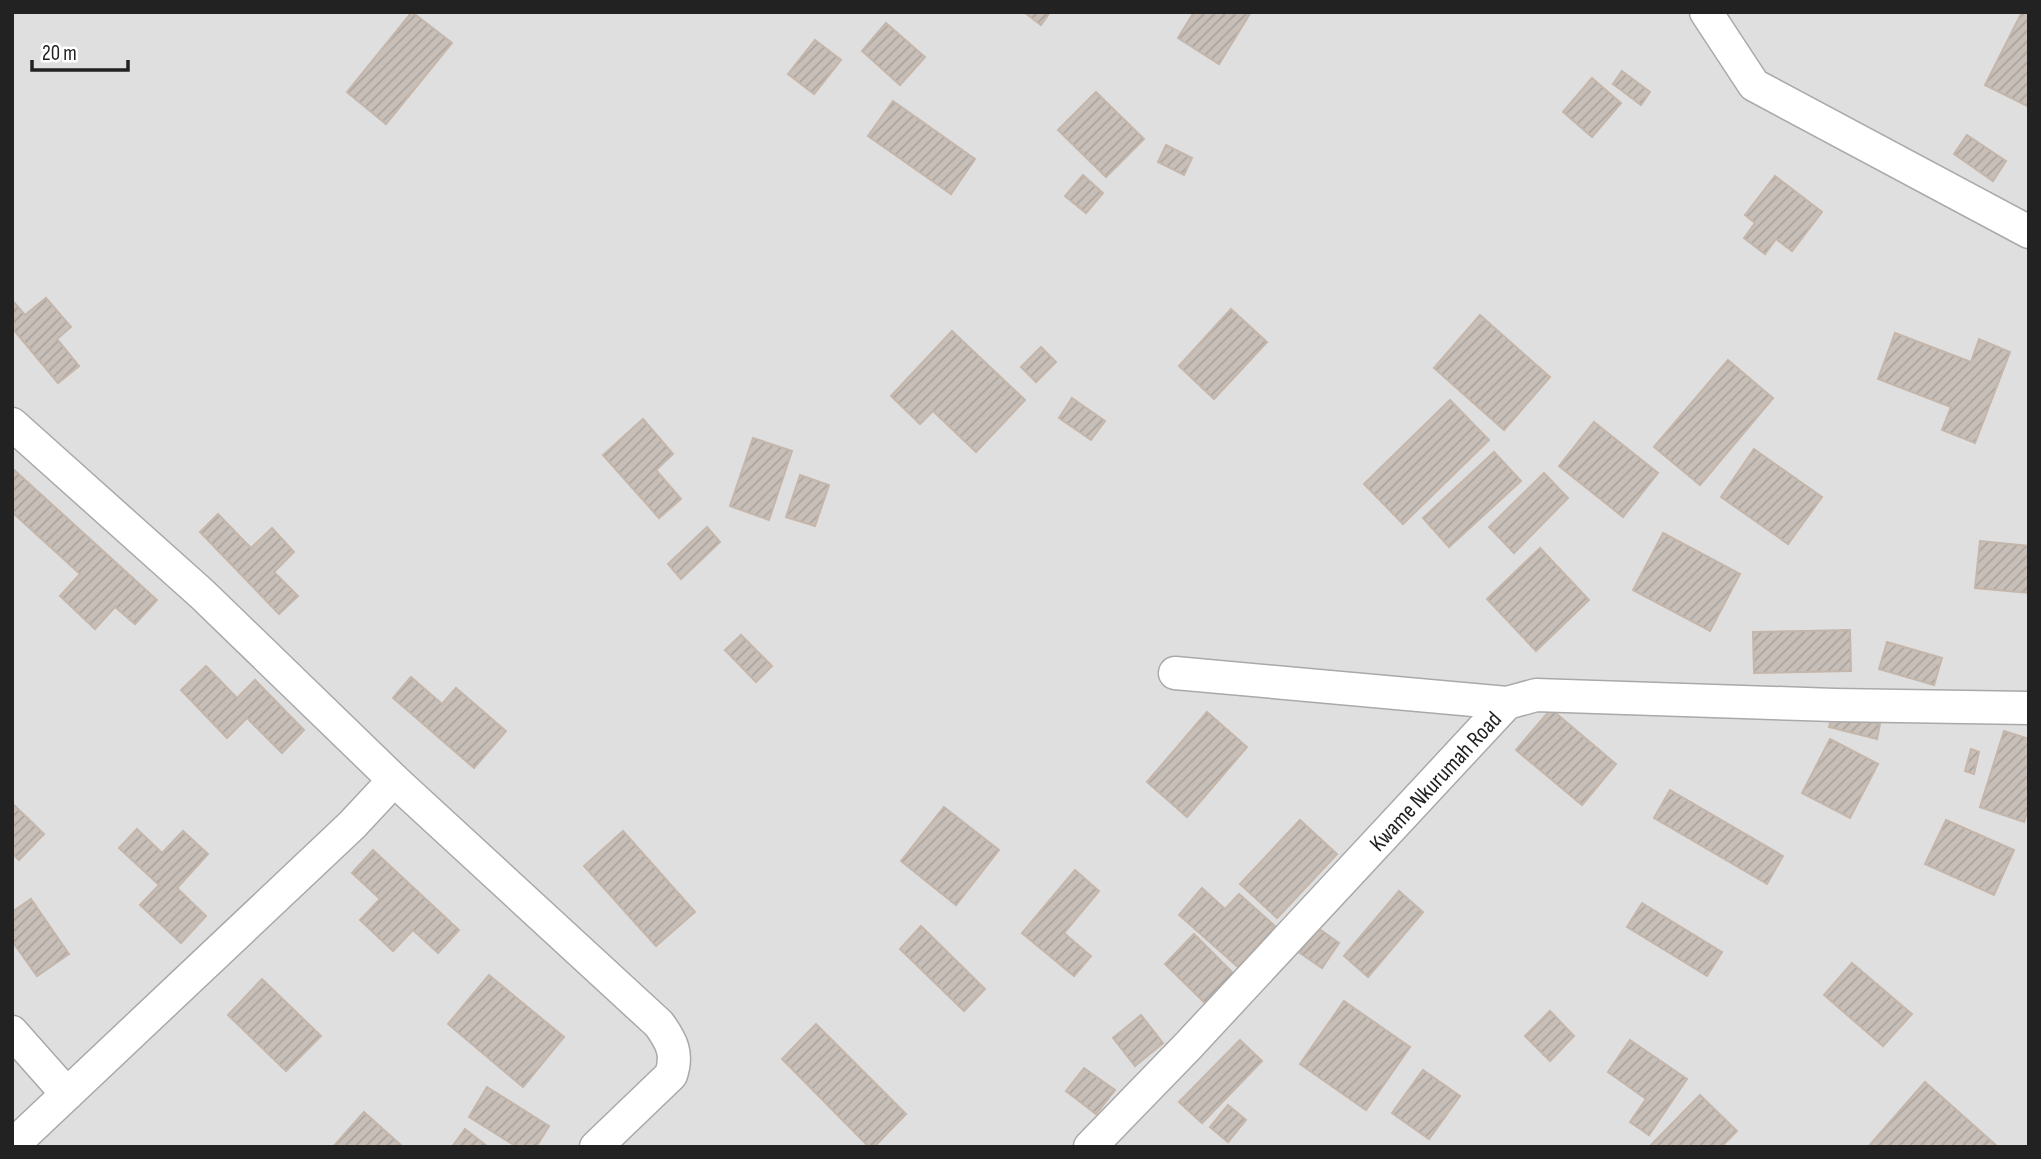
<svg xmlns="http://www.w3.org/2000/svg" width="2041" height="1159" viewBox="0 0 2041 1159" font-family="'Sofia Sans Condensed',sans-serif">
	<defs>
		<pattern id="building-hatch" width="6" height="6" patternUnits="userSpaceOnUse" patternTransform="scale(1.75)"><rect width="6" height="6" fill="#c7bfb8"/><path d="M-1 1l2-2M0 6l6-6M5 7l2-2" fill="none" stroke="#aba49e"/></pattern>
	</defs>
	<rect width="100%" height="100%" fill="#f2efe9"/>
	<rect fill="#e0dfdf" x="12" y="12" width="2017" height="1135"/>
	<g fill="url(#building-hatch)" stroke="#c4b6ab" stroke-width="2">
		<path d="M 412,12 L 452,43 L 386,124 L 347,92 Z"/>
		<path d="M 1024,12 L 1050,12 L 1041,25 Z"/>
		<path d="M 1194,12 L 1251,12 L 1219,64 L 1178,38 Z"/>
		<path d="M 2022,12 L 2029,12 L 2029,107 L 1985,85 Z"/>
		<path d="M 886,23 L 925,57 L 900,85 L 862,51 Z"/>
		<path d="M 815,40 L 841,60 L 814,94 L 788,74 Z"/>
		<path d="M 1622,71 L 1650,92 L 1641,105 L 1613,84 Z"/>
		<path d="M 1592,78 L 1621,103 L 1592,137 L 1563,112 Z"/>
		<path d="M 1096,92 L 1144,139 L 1106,177 L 1058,130 Z"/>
		<path d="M 893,101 L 975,159 L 951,194 L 868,136 Z"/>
		<path d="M 1967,135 L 2006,161 L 1993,181 L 1954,154 Z"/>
		<path d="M 1166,145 L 1192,158 L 1184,175 L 1158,162 Z"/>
		<path d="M 1083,175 L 1103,193 L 1086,213 L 1065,196 Z"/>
		<path d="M 1775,176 L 1822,212 L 1792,251 L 1776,239 L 1765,254 L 1744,238 L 1755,223 L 1745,215 Z"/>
		<path d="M 46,298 L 71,327 L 57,339 L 79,366 L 58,383 L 12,328 L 12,300 L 25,315 Z"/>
		<path d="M 1231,309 L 1267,342 L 1214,399 L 1179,366 Z"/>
		<path d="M 1480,315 L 1550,377 L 1504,430 L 1434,368 Z"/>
		<path d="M 952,331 L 1025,400 L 976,452 L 933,411 L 920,424 L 891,396 Z"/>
		<path d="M 1895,333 L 1971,362 L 1979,339 L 2010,352 L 1975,443 L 1942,430 L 1951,407 L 1878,379 Z"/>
		<path d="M 1041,347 L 1056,362 L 1036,382 L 1021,367 Z"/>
		<path d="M 1728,360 L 1773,398 L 1700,485 L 1654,447 Z"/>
		<path d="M 1072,398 L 1105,421 L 1091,440 L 1059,418 Z"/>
		<path d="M 1450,400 L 1489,440 L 1403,524 L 1364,484 Z"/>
		<path d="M 643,419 L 673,454 L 656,470 L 681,499 L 659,518 L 603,455 Z"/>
		<path d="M 1594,422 L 1658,473 L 1623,517 L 1559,466 Z"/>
		<path d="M 753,438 L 792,451 L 769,520 L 730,506 Z"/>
		<path d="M 1754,449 L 1822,497 L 1788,544 L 1721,497 Z"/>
		<path d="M 1494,452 L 1521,481 L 1449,547 L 1423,518 Z"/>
		<path d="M 12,468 L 157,600 L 135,624 L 115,607 L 95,629 L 60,596 L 80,574 L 12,512 Z"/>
		<path d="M 1544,473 L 1568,498 L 1514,553 L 1489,527 Z"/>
		<path d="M 800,475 L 829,485 L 815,526 L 786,517 Z"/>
		<path d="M 218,514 L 251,548 L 272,528 L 294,552 L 274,572 L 298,596 L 279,614 L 200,532 Z"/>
		<path d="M 707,527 L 720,542 L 681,579 L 668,564 Z"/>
		<path d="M 1663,533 L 1740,574 L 1710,631 L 1633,590 Z"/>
		<path d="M 1980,541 L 2029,546 L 2029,593 L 1975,588 Z"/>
		<path d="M 1540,548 L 1589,600 L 1536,651 L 1487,599 Z"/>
		<path d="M 1850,630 L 1851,671 L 1754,673 L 1753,632 Z"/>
		<path d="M 741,635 L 772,666 L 756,682 L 725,650 Z"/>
		<path d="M 1887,642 L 1942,658 L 1934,685 L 1879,669 Z"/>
		<path d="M 206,666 L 237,698 L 255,680 L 304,730 L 282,753 L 247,718 L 227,738 L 181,690 Z"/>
		<path d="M 411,677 L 442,704 L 456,688 L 506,731 L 474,768 L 393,698 Z"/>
		<path d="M 1551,709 L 1616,764 L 1582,805 L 1516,750 Z"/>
		<path d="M 1207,712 L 1247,747 L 1187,817 L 1147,782 Z"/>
		<path d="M 1833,713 L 1880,724 L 1877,739 L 1829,727 Z"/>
		<path d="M 2004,731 L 2029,739 L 2029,807 L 2024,822 L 1980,807 Z"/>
		<path d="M 1830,739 L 1878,764 L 1850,818 L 1802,793 Z"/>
		<path d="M 1971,749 L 1979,752 L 1974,774 L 1965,771 Z"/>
		<path d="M 1670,790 L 1783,856 L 1767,884 L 1654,818 Z"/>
		<path d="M 12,803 L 44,834 L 19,860 L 12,853 Z"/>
		<path d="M 944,807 L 999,850 L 956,905 L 901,861 Z"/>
		<path d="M 1300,820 L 1337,854 L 1277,918 L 1240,884 Z"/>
		<path d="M 1946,820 L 2014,850 L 1994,895 L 1925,864 Z"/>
		<path d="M 137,829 L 162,853 L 183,831 L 208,854 L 177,888 L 206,916 L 181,943 L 140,905 L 159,885 L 119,848 Z"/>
		<path d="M 623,831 L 695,912 L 656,946 L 584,866 Z"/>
		<path d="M 373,850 L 459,930 L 438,953 L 413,930 L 393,951 L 360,920 L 380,899 L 352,873 Z"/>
		<path d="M 1075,870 L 1099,891 L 1064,933 L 1091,956 L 1074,976 L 1022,933 Z"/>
		<path d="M 1202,888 L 1225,909 L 1239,894 L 1275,926 L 1238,967 L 1179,915 Z"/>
		<path d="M 1399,891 L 1423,912 L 1368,977 L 1344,956 Z"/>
		<path d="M 31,899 L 69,954 L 37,976 L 12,941 L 12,912 Z"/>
		<path d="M 1642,903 L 1722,952 L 1707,976 L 1627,927 Z"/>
		<path d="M 921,926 L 985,989 L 964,1011 L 900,949 Z"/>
		<path d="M 1318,928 L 1339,943 L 1322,968 L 1300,953 Z"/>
		<path d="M 1194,934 L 1234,974 L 1206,1004 L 1165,964 Z"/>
		<path d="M 1852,963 L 1912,1014 L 1883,1046 L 1824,995 Z"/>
		<path d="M 489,975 L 564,1037 L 523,1087 L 448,1024 Z"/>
		<path d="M 262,979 L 321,1036 L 286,1071 L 228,1015 Z"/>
		<path d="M 1344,1001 L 1410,1047 L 1366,1110 L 1300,1064 Z"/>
		<path d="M 1550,1011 L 1574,1036 L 1550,1061 L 1525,1036 Z"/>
		<path d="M 1141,1015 L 1163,1043 L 1135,1066 L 1113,1038 Z"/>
		<path d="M 816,1024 L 906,1114 L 874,1147 L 869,1147 L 782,1059 Z"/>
		<path d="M 1240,1040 L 1262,1061 L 1202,1123 L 1179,1102 Z"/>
		<path d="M 1630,1040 L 1687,1079 L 1649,1135 L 1630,1122 L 1646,1099 L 1608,1072 Z"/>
		<path d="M 1084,1068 L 1115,1090 L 1096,1114 L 1066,1091 Z"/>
		<path d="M 1423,1070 L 1460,1096 L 1429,1139 L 1392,1113 Z"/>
		<path d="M 1925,1082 L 1998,1147 L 1868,1147 Z"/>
		<path d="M 487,1087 L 549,1126 L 536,1147 L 517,1147 L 469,1117 Z"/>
		<path d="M 1700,1095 L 1737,1131 L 1721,1147 L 1649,1147 Z"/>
		<path d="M 1228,1105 L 1246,1120 L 1228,1142 L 1210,1127 Z"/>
		<path d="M 364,1112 L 403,1147 L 333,1147 Z"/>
		<path d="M 465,1129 L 488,1147 L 452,1147 Z"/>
	</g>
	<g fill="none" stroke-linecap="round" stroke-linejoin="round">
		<g stroke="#a9a9a9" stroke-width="35">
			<g id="minor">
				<path d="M 1706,12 L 1754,85 L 2029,232"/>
				<path d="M 12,424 L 202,594 L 394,780 L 659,1024 C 672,1042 678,1054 671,1075 L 596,1147"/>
				<path d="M 1175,673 L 1507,703"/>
				<path d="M 12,1032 L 67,1094"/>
				<path d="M 12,1146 L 352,825 L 394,780"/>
				<path d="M 1090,1147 L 1188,1046 L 1507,703 L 1536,695 L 1834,705 L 2029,708"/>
			</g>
		</g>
		<use href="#minor" stroke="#fff" stroke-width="32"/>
	</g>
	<g text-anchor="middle" stroke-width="6" stroke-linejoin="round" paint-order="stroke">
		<g font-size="23" fill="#222" stroke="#fff">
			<text transform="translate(1435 781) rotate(-47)" y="8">Kwame Nkurumah Road</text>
		</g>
	</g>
	<rect width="2041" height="1159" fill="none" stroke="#222222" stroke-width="28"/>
	<path d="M32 60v10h96v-10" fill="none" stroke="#222222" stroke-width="3.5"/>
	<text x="42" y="60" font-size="21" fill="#222222" stroke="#ffffff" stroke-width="5" paint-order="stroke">20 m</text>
</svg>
